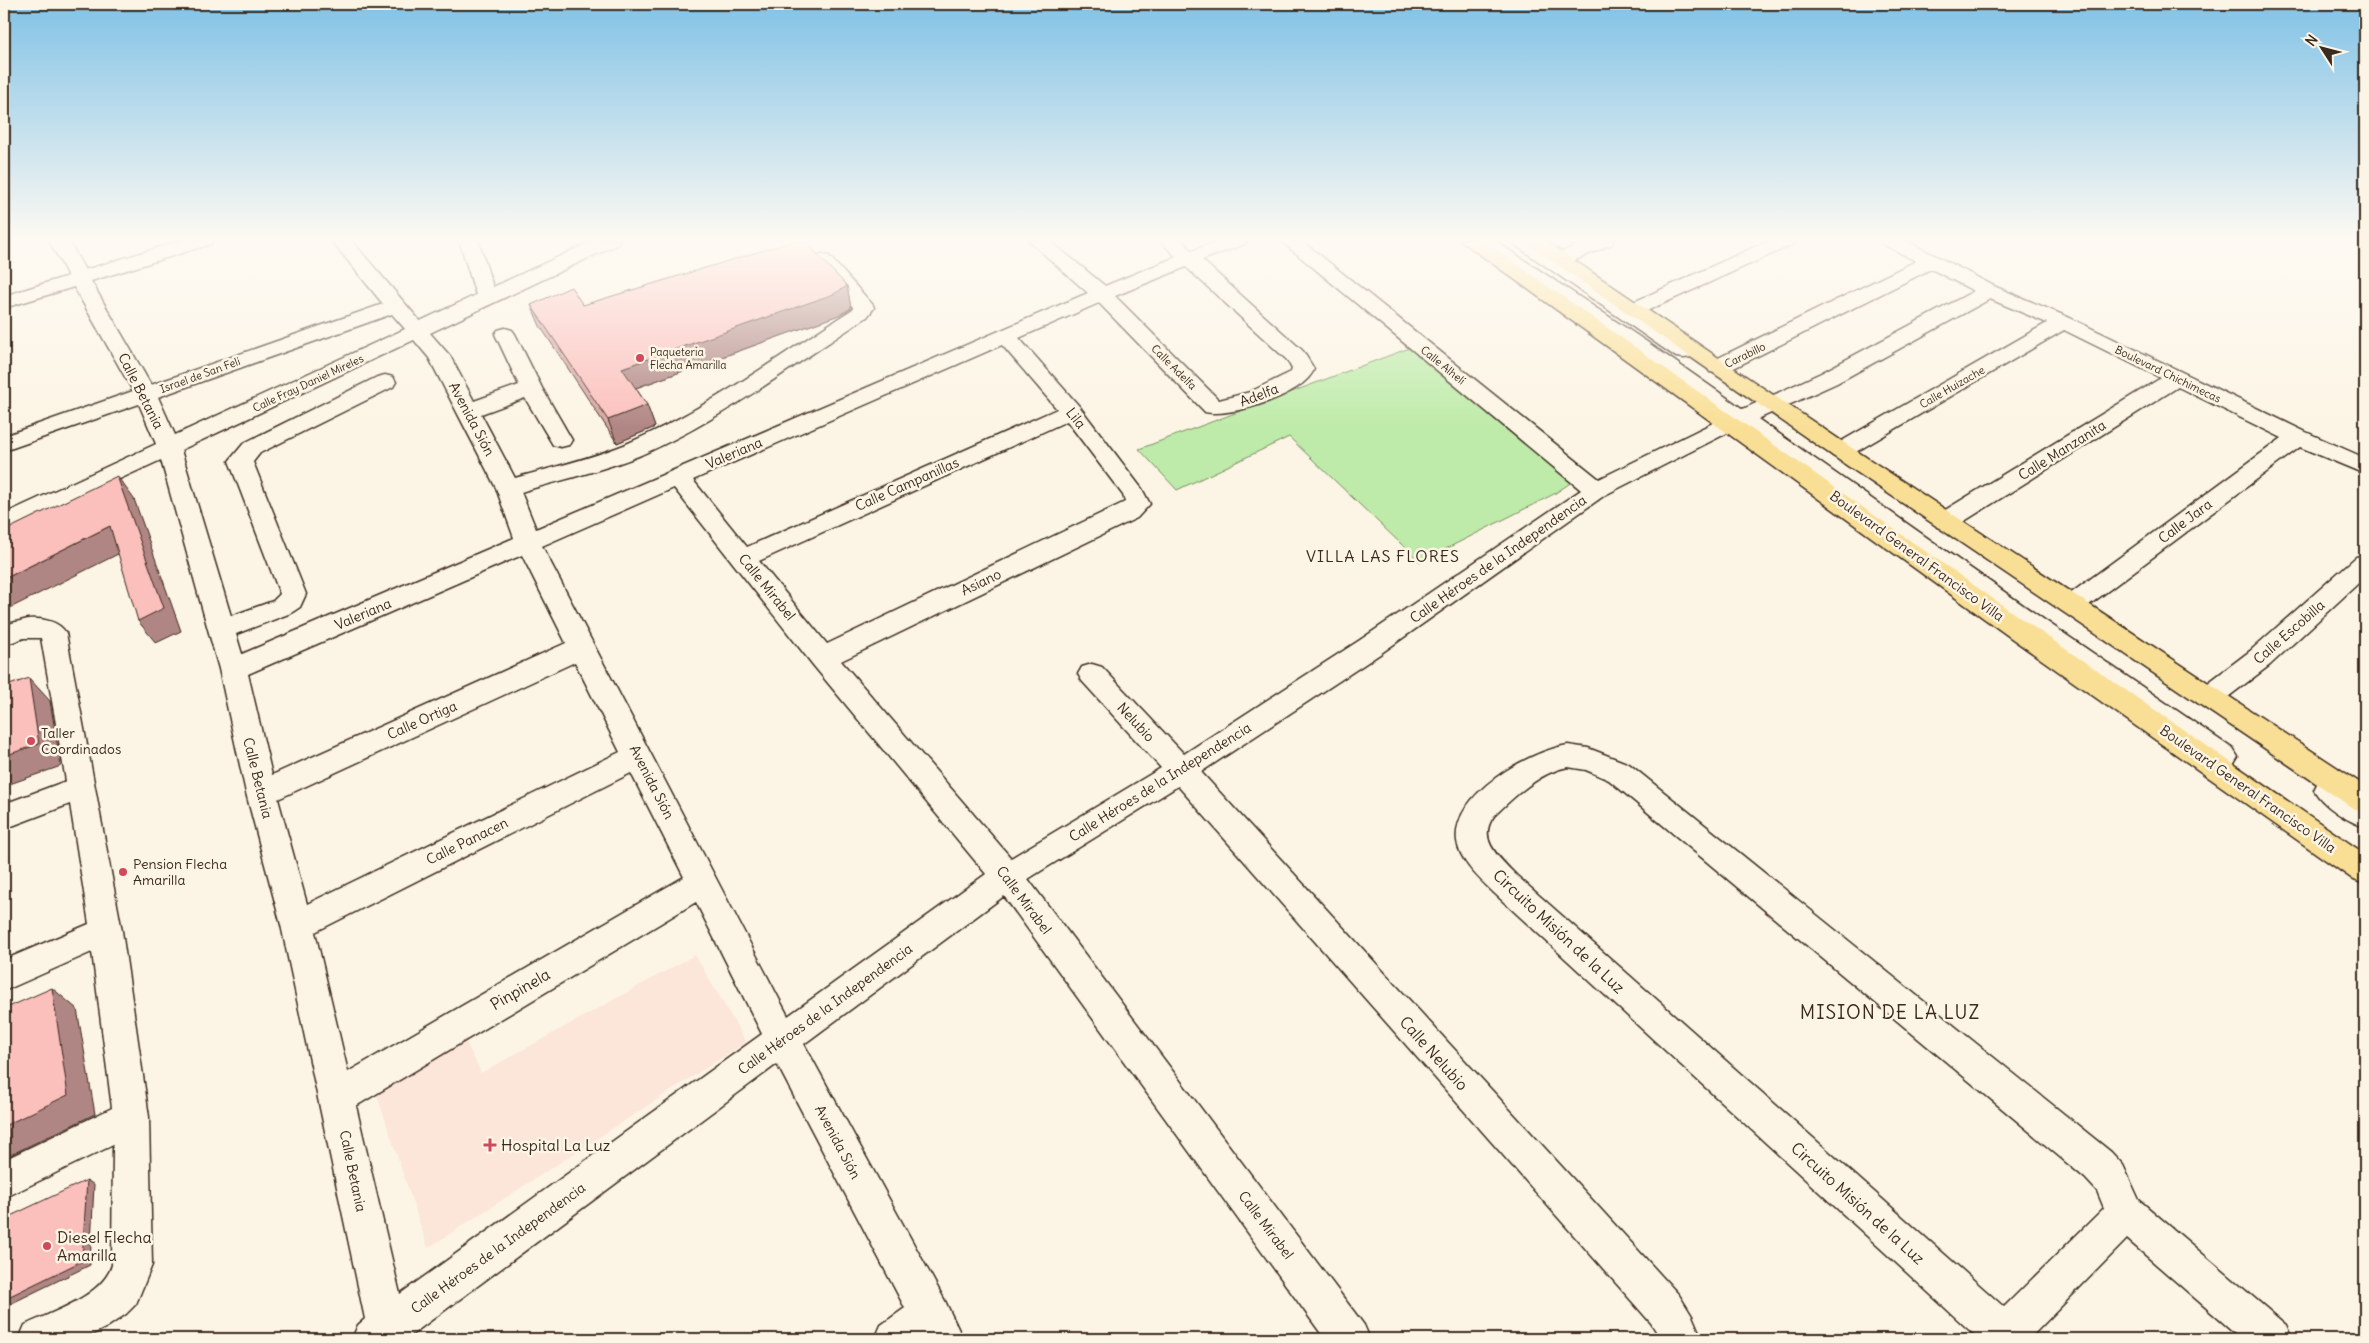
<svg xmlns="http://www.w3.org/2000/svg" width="2369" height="1343" viewBox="0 0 2369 1343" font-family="Delius,sans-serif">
	<rect width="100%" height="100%" fill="#fcf5e5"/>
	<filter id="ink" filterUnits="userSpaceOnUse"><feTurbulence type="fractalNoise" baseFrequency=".02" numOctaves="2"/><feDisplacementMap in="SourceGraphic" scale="10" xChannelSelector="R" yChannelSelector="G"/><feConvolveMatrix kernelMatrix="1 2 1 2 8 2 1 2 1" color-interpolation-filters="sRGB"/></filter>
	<g filter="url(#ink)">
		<path fill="#fce5d9" d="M 695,955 L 746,1042 L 428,1248 L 372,1080 L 461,1032 L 481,1073 Z"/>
		<path fill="#beeba9" stroke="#7c8a64" d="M 1412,347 L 1575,480 L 1554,494 L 1420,562 L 1289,437 L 1177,490 L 1139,449 Z"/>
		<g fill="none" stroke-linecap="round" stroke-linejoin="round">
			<g stroke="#3b2a1e" stroke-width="3">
				<g id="minor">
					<path d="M 49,240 L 68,240 L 85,270 L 183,240 L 213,240 L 211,244 L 91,281 L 151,385 L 383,304 L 331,240 L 351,240 L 420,321 L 476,295 L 459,240 L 478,240 L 493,287 L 595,240 L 620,240 L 618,244 L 430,333 L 450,356 L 474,401 L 519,385 L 495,334 L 498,330 L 505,328 L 512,330 L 515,334 L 542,388 L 572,440 L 569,445 L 561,447 L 553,445 L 525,398 L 481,414 L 515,478 C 551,468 589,459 624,445 C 705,411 779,356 853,309 L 853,307 L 815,264 L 812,260 L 815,256 L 822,254 L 829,256 L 873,305 L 874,308 L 867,317 C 794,365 721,420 641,455 C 602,471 561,480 521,492 L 536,529 L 1088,293 L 1028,240 L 1049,240 L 1105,286 L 1176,257 L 1160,240 L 1181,240 L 1192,251 L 1219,240 L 1247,240 L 1245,244 L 1202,260 L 1303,351 L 1314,369 C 1305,395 1230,418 1205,412 L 1099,303 L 1019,338 L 1079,406 L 1142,489 L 1150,504 L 1137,518 L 841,661 L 1011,858 L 1161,768 L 1082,681 L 1078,674 L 1082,667 L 1092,664 L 1102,667 L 1184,754 L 1360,640 L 1581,490 L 1280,240 L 1301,240 L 1599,479 L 1725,417 L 1633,350 L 1475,245 L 1473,240 L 1494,240 L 1647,342 L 1743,409 L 1821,373 L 1974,291 L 1931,269 L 1726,372 L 1718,373 L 1710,372 L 1707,367 L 1710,362 L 1916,261 L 1883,244 L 1881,240 L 1905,240 L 1996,287 L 2070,318 L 2306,432 L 2365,458 L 2365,474 L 2300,447 L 2081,611 L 2072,614 L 2063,611 L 2059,605 L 2063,599 L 2282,438 L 2178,387 L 1955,527 L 1946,529 L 1937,527 L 1934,521 L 1937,515 L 2161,378 L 2064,330 L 1849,456 L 1841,458 L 1833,456 L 1829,451 L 1833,446 L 2047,323 L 1990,299 L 1837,383 L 1758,419 L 2043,619 L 2233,749 L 2238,757 L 2233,765 L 2223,768 L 2213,765 L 1739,427 L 1605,495 L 1380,654 L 1201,772 L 1679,1295 L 1692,1316 L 1702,1339 L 1661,1339 L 1651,1323 L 1178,786 L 1028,879 L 1364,1325 L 1370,1339 L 1325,1339 L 1004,896 L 804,1044 L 945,1301 L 963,1339 L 875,1339 L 881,1325 L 905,1308 L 777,1064 L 410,1336 L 410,1339 L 352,1339 L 358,1325 L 365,1319 L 281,925 L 246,793 L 219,669 L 161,460 L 4,532 L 4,514 L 156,444 L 139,404 L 4,451 L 4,436 L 133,391 L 74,287 L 4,308 L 4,296 L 68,276 ZM 1186,267 L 1287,360 L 1292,369 L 1291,372 L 1250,392 L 1219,400 L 1115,296 ZM 392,314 L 405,329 L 175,435 L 158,397 ZM 414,340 L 429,358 L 496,488 L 514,538 L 242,654 L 236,634 L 291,613 L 300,607 L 306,594 L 253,462 L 260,453 L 393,387 L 396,382 L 393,377 L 385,375 L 377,377 L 244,443 L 229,461 L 280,594 L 273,601 L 231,616 L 181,450 ZM 1002,345 L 1057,409 L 747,547 L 693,480 ZM 1067,421 L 1123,495 L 1125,502 L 827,644 L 759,561 ZM 674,488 L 813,665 L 986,874 L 788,1016 L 542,546 ZM 522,555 L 566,643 L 272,775 L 248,674 ZM 575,662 L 620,752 L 307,904 L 278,799 ZM 631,773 L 684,877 L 348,1072 L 315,932 ZM 696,902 L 762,1034 L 400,1294 L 356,1106 Z"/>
					<path d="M 1508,240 L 1530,240 L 1553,256 L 1588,240 L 1614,240 L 1612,244 L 1566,264 L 1627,305 L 1770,240 L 1796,240 L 1794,244 L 1640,314 L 1692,347 L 1695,352 L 1692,357 L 1684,358 L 1676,357 Z"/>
					<path d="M 2365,555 L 2365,577 L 2270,665 L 2220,703 L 2210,706 L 2200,703 L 2196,696 L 2200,689 L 2250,651 L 2356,557 Z"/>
					<path d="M 28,619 C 42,618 59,621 66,633 L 122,931 L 149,1117 L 152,1265 L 136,1304 L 126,1314 L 107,1327 L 83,1339 L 19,1339 L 25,1325 C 52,1312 103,1296 112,1265 L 113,1145 L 4,1198 L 4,1160 L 112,1108 L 92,952 L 4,991 L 4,960 L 89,924 L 70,804 L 4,829 L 4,804 L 66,781 L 41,638 L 24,638 L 4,645 L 4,625 Z"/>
					<path d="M 1568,745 L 1588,748 L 1629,764 L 2111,1152 L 2123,1165 L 2139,1200 L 2286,1325 L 2292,1339 L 2242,1339 L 2127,1239 L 2029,1339 L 1979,1339 L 1494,893 C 1480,879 1460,862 1457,841 C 1451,794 1530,751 1568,745 ZM 1568,767 L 1586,770 L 1609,780 L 2085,1178 L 2097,1191 L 2104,1208 L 2004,1307 L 1516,875 C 1501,859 1476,840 1494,816 C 1513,797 1540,772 1568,767 Z"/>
					<path d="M 2329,778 L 2340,782 L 2365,799 L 2365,827 C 2348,822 2323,806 2314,790 L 2318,782 Z"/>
				</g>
			</g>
			<g stroke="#3b2a1e" stroke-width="3">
				<g id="major">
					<path d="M 1460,240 L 1482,240 L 2032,626 L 2365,854 L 2365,884 L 2354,880 L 2014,640 Z"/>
					<path d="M 1522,240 L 1544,240 L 1849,446 L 2365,786 L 2365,813 L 2354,809 L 1833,456 Z"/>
				</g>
			</g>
			<use href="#minor" fill="#fcf5e5" fill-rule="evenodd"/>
			<use href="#major" fill="#f9df96" fill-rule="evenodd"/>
		</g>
		<path fill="#d8a4a2" stroke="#3b2a1e" d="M 847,286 L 851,308 L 839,315 L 636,388 L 647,405 L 655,427 L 617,443 L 540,326 L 531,305 L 583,305 Z"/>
		<g fill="#b08684" stroke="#3b2a1e">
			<path d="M 847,286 L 851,308 L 839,315 L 630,390 L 622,368 Z"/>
			<path d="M 647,405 L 655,427 L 617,443 L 608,420 Z"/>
			<path d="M 117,476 L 134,499 L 181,631 L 156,643 L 138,621 Z"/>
			<path d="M 110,526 L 128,549 L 4,611 L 4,579 Z"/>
			<path d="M 29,678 L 50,701 L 61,766 L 4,786 L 4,756 Z"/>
			<path d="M 52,988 L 77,1009 L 95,1114 L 4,1158 L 4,1126 Z"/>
			<path d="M 87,1180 L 94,1185 L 90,1265 L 4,1307 L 4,1299 Z"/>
		</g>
		<g fill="#fbbfbc" stroke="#3b2a1e">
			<path d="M 797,240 L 804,240 L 847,286 L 834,294 L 622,368 L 647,405 L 608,420 L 531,305 L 571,287 L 583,305 Z"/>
			<path d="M 117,476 L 164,608 L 138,621 L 110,526 L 4,579 L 4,531 Z"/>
			<path d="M 29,678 L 39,744 L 4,756 L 4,687 Z"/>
			<path d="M 52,988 L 68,1095 L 4,1126 L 4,1009 Z"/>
			<path d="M 87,1180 L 82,1261 L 4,1299 L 4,1219 Z"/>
		</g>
	</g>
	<linearGradient id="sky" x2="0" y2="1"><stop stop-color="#81c2e6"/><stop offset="0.56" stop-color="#fefaf3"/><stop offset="1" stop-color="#fefaf3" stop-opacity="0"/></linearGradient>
	<rect width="2369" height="428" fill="url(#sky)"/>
	<g fill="#d1495b" stroke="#fcf5e5" stroke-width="2">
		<circle cx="640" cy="358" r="5"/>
		<circle cx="31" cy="741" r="5"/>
		<circle cx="123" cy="872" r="5"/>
		<path d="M487.5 1137.5h5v5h5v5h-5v5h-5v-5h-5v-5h5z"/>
		<circle cx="47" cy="1246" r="5"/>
	</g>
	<g text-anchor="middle" stroke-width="5" stroke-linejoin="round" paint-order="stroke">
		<g font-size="11" fill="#3b2a1e" stroke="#fcf5e5" text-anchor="start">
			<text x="650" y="356">Paqueteria<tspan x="650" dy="13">Flecha Amarilla</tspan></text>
		</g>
		<g font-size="11" fill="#3b2a1e" stroke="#fcf5e5">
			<text transform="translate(1745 355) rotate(-26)" y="4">Carabillo</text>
			<text transform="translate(1443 365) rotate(39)" y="4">Calle Alhelí</text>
			<text transform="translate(1174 367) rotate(45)" y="4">Calle Adelfa</text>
			<text transform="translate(2168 374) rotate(26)" y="4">Boulevard Chichimecas</text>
			<text transform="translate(200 375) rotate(-20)" y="4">Israel de San Feli</text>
			<text transform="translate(308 383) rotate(-25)" y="4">Calle Fray Daniel Mireles</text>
			<text transform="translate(1952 387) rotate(-30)" y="4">Calle Huizache</text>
		</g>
		<g font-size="14" fill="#3b2a1e" stroke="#fcf5e5">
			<text transform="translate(141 391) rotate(63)" y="5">Calle Betania</text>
			<text transform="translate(1259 395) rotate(-21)" y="5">Adelfa</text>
			<text transform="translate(1076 418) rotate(52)" y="5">Lila</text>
			<text transform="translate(472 419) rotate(62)" y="5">Avenida Sión</text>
			<text transform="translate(2062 450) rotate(-32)" y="5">Calle Manzanita</text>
			<text transform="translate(734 453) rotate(-23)" y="5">Valeriana</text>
			<text transform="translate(907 484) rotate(-24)" y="5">Calle Campanillas</text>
			<text transform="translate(2185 521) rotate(-37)" y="5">Calle Jara</text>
			<text transform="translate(1917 556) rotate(36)" y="5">Boulevard General Francisco Villa</text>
			<text transform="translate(1498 559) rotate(-35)" y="5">Calle Héroes de la Independencia</text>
			<text transform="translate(981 582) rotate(-26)" y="5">Asiano</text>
			<text transform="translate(767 587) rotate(51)" y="5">Calle Mirabel</text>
			<text transform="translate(363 614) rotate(-23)" y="5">Valeriana</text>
			<text transform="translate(2289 632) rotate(-41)" y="5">Calle Escobilla</text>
			<text transform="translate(422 720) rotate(-24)" y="5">Calle Ortiga</text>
			<text transform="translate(1136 722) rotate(47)" y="5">Nelubio</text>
			<text transform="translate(258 778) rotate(76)" y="5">Calle Betania</text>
			<text transform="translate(652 782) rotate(63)" y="5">Avenida Sión</text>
			<text transform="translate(1160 782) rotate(-32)" y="5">Calle Héroes de la Independencia</text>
			<text transform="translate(2248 789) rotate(35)" y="5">Boulevard General Francisco Villa</text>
			<text transform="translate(467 841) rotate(-26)" y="5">Calle Panacen</text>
			<text transform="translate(1024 900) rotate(53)" y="5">Calle Mirabel</text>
			<text transform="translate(825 1009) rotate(-36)" y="5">Calle Héroes de la Independencia</text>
			<text transform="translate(838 1142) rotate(62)" y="5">Avenida Sión</text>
			<text transform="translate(353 1171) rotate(78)" y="5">Calle Betania</text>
			<text transform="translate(1266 1225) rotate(53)" y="5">Calle Mirabel</text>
			<text transform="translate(498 1248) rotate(-36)" y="5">Calle Héroes de la Independencia</text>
		</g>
		<g font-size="14" fill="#3b2a1e" stroke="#fcf5e5" text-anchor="start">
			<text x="41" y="738">Taller<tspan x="41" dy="16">Coordinados</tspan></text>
			<text x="133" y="869">Pension Flecha<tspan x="133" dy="16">Amarilla</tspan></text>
		</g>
		<g font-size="16" letter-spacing="1" fill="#3b2a1e" stroke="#fcf5e5">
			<text x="1383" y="562">VILLA LAS FLORES</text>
		</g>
		<g font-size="16" fill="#3b2a1e" stroke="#fcf5e5">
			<text transform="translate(1559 931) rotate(43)" y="6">Circuito Misión de la Luz</text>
			<text transform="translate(520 989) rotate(-30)" y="6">Pinpinela</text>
			<text transform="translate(1434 1053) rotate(48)" y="6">Calle Nelubio</text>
			<text transform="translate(1858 1203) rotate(42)" y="6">Circuito Misión de la Luz</text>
		</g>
		<g font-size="16" fill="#3b2a1e" stroke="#fcf5e5" text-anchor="start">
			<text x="501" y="1151">Hospital La Luz</text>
			<text x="57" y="1243">Diesel Flecha<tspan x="57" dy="18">Amarilla</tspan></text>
		</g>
		<g font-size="19" letter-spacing="1" fill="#3b2a1e" stroke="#fcf5e5">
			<text x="1890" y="1019">MISION DE LA LUZ</text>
		</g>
	</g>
	<rect width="2369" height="1343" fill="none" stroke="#fcf5e5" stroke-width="20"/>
	<rect x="10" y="10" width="2349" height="1323" fill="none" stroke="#3b2a1e" stroke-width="2" filter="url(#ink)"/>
	<g transform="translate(2322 48) rotate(306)" stroke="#fcf5e5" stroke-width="4" paint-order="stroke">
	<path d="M0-4L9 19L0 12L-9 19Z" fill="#3b2a1e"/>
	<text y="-8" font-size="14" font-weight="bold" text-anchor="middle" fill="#3b2a1e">N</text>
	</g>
</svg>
